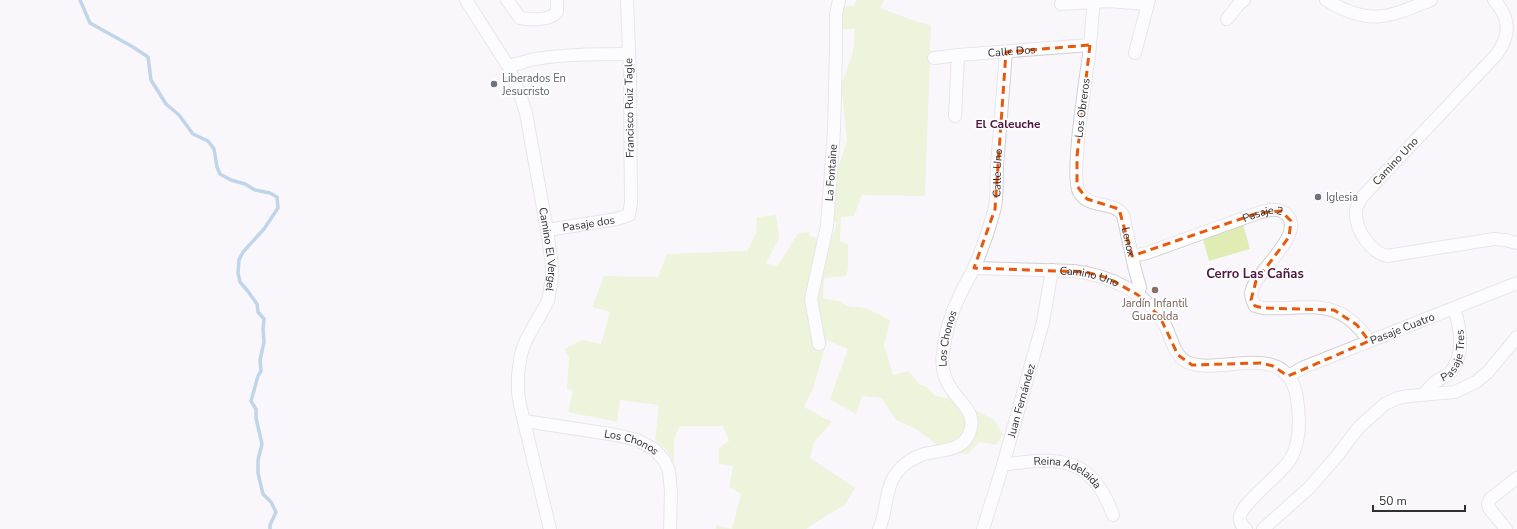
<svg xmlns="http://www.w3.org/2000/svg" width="1517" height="529" viewBox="0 0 1517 529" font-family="'Nunito Sans',sans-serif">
	<rect width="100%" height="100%" fill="#f9f7fc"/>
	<g fill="#dfedb5">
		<path d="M 856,0 L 884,0 L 880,8 L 918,22 L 931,25 L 925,196 L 862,195 L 854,216 L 841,217 L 840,241 L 848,244 L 848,269 L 846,276 L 824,278 L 823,299 L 841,301 L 846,306 L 866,308 L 890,320 L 884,345 L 893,375 L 909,371 L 919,384 L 927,387 L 935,396 L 951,399 L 967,405 L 994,420 L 1003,434 L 996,445 L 979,442 L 968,454 L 949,454 L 916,429 L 896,420 L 882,398 L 862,396 L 856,414 L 830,399 L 848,349 L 827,340 L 813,389 L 804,407 L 832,422 L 814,442 L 810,458 L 855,488 L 844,506 L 827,515 L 806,529 L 716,529 L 716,525 L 732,529 L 741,494 L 729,487 L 733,466 L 719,464 L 719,448 L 729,441 L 723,426 L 680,426 L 674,439 L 674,463 L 668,452 L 655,439 L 659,405 L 620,400 L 617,422 L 568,412 L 573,390 L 567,389 L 569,357 L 564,349 L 582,340 L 601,344 L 610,312 L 592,307 L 604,276 L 658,277 L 667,254 L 747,251 L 756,233 L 757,217 L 776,215 L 779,238 L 766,263 L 777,267 L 798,233 L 810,232 L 809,235 L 830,243 L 837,223 L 822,217 L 847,141 L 841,85 L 853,53 L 855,29 L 840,29 L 838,6 L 854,6 Z"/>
		<path d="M 1243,224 L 1250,249 L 1209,261 L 1202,236 Z"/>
	</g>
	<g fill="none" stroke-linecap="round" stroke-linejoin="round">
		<path stroke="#7aacd2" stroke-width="3.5" d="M 80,0 L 90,23 L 133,47 L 148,57 L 151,80 L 166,104 L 179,115 L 193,134 L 208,141 L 214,149 L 217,167 L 220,174 L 231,180 L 245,184 L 255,190 L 270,193 L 277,197 L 278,208 L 264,229 L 243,252 L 239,260 L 238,273 L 240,282 L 247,290 L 257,304 L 258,312 L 264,319 L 263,330 L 264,342 L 260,360 L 261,371 L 258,376 L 251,401 L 256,409 L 256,418 L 262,444 L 258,460 L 258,473 L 261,486 L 263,494 L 271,502 L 276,512 L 270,525 L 270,529"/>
		<g stroke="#d2cfd4" stroke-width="14">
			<g id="minor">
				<path id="s1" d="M 466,0 L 508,66 L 520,94 L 526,113 L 547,230 L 552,265 L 552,278 L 548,301 L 526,340 L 521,354 L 518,375 L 518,392 L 520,405 L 550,529"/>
				<path d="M 507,0 L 520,18 C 531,20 549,21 557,12 L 557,0"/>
				<path id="s2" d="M 1094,0 C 1092,18 1091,37 1089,55 C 1086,78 1070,176 1079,192 C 1090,210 1113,200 1123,215 L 1135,270 L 1140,287 L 1138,295"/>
				<path d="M 1326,0 C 1370,26 1386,18 1431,0"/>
				<path d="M 1494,0 C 1510,18 1511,34 1497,54 L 1362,197 C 1359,202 1356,206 1356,212 C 1355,229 1370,252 1387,256 L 1494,239 L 1505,240 L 1517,243"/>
				<path d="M 1061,4 L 1108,1 L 1147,4"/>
				<path d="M 1227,19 L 1238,5 L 1244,0"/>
				<path d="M 1135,53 L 1149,0"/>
				<path id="s3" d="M 934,58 L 958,55 L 1090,45"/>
				<path d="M 508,66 C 517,64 526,61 535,59 C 566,54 597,54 628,54"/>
				<path d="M 955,116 L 958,55"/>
				<path id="s4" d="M 547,230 L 617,219 L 629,215 L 631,203 L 630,78 L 627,0"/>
				<path id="s5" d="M 1132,256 L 1147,253 L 1258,213 C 1268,210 1279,207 1287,215 C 1305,234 1258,270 1252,289 C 1250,295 1252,300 1255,306 L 1263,308 C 1310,310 1338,295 1369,341"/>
				<path id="s6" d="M 974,268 L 1074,271 C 1109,275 1149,293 1166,327 C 1171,337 1175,357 1187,362 C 1220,377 1287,337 1297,398 C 1300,418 1301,442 1290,460 C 1279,476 1244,501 1240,516 C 1239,522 1242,526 1246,529"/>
				<path id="s7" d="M 819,344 L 811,299 L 827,226 L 834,130 L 836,50 L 836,14 L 839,0"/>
				<path id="s8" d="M 1288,376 L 1304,367 L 1517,283"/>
				<path id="s9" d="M 1425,393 C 1429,388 1432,384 1438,380 C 1441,378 1446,376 1449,374 C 1465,357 1461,328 1454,309"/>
				<path id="s10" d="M 525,421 L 616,435 L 637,440 L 654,449 L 664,460 L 669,471 L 671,492 L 670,529"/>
				<path id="s11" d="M 1003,465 C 1058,456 1092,456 1113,515"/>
				<path id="s12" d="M 879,529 C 888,510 884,486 899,470 C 905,463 915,457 924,454 C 940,450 961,452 969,434 C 978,414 962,405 952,390 C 944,379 941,366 943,353 C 945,333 951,313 960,295 C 964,286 970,277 974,268 C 982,250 989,230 994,211 C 998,198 996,180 997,166 C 1000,128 1003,90 1006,52"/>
				<path id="s13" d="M 983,529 L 1003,465 L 1043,322 L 1052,270"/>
				<path d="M 1263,529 L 1309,488 L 1337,456 L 1359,427 L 1385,404 L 1398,398 L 1409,396 L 1455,392 L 1476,382 L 1488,372 L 1517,337"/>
				<path d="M 1506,529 L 1489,508 L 1488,504 L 1490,499 L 1517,478"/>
			</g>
		</g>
		<use href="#minor" stroke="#fff" stroke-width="12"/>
	</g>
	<path d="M0 0H1517V529H0ZM 1090,45 L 1077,156 L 1077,186 L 1087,199 L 1119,209 L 1132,256 L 1258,213 L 1281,211 L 1291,221 L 1289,237 L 1256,281 L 1251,300 L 1255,306 L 1263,308 L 1334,310 L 1357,325 L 1369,341 L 1288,376 L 1273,366 L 1261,363 L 1192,365 L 1178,355 L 1160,317 L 1138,295 L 1108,278 L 1086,272 L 974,268 L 995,209 L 1006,52 Z" fill="#f9f7fc" fill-opacity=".55" fill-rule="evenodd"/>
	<path fill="none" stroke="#e8590c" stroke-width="3" stroke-dasharray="8 5" stroke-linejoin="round" d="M 1090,45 L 1077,156 L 1077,186 L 1087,199 L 1119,209 L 1132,256 L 1258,213 L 1281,211 L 1291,221 L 1289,237 L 1256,281 L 1251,300 L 1255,306 L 1263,308 L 1334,310 L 1357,325 L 1369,341 L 1288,376 L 1273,366 L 1261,363 L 1192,365 L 1178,355 L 1160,317 L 1138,295 L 1108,278 L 1086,272 L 974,268 L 995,209 L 1006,52 Z"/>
	<g fill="#6b7280" stroke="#fff" stroke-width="1.5">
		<circle cx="494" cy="84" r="4"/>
		<circle cx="1318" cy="197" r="4"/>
	</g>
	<circle fill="#8d6e63" stroke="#fff" stroke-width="1.5" cx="1155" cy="290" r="4"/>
	<g text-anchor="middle" stroke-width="3.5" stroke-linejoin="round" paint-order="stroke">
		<g font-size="11" fill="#2f2f31" stroke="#fff">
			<text dy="4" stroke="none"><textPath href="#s3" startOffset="78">Calle Dos</textPath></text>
			<text transform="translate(629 108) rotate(-91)" y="4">Francisco Ruiz Tagle</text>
			<text transform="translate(1082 108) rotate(-83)" y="4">Los Obreros</text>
			<text transform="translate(1395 161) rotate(-47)" y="4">Camino Uno</text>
			<text dy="4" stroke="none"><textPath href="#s7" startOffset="174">La Fontaine</textPath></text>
			<text dy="4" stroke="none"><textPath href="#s12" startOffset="424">Calle Uno</textPath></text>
			<text dy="4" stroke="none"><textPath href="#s5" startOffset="138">Pasaje 2</textPath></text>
			<text dy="4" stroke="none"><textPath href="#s4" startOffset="42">Pasaje dos</textPath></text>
			<text dy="4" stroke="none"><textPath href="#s2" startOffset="272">Lenox</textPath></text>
			<text dy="4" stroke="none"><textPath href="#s1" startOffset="267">Camino El Vergel</textPath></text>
			<text dy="4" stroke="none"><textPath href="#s6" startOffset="116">Camino Uno</textPath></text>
			<text dy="4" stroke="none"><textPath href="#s8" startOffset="124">Pasaje Cuatro</textPath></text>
			<text dy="4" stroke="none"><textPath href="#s12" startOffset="249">Los Chonos</textPath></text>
			<text dy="4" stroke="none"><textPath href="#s9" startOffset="50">Pasaje Tres</textPath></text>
			<text dy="4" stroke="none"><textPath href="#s13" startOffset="134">Juan Fernández</textPath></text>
			<text dy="4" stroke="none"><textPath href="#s10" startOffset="109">Los Chonos</textPath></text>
			<text dy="4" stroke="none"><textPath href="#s11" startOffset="68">Reina Adelaida</textPath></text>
		</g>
		<g font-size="11" fill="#5b616d" stroke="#fff" text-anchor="start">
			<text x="502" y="82">Liberados En<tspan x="502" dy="13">Jesucristo</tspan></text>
			<text x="1326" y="201">Iglesia</text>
		</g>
		<g font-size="11" fill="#785e54" stroke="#fff">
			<text x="1155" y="307">Jardín Infantil<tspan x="1155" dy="13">Guacolda</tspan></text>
		</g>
		<g font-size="12" font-weight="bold" fill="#4f163f" stroke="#fff">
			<text x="1008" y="128">El Caleuche</text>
		</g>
		<g font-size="13" font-weight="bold" fill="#4f163f" stroke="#fff">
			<text x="1255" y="278">Cerro Las Cañas</text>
		</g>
	</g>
	<path d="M1373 505v6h92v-6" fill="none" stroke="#2f2f31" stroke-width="2"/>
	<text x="1379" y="505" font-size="12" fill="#2f2f31" stroke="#ffffff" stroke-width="3" paint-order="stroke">50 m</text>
</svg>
